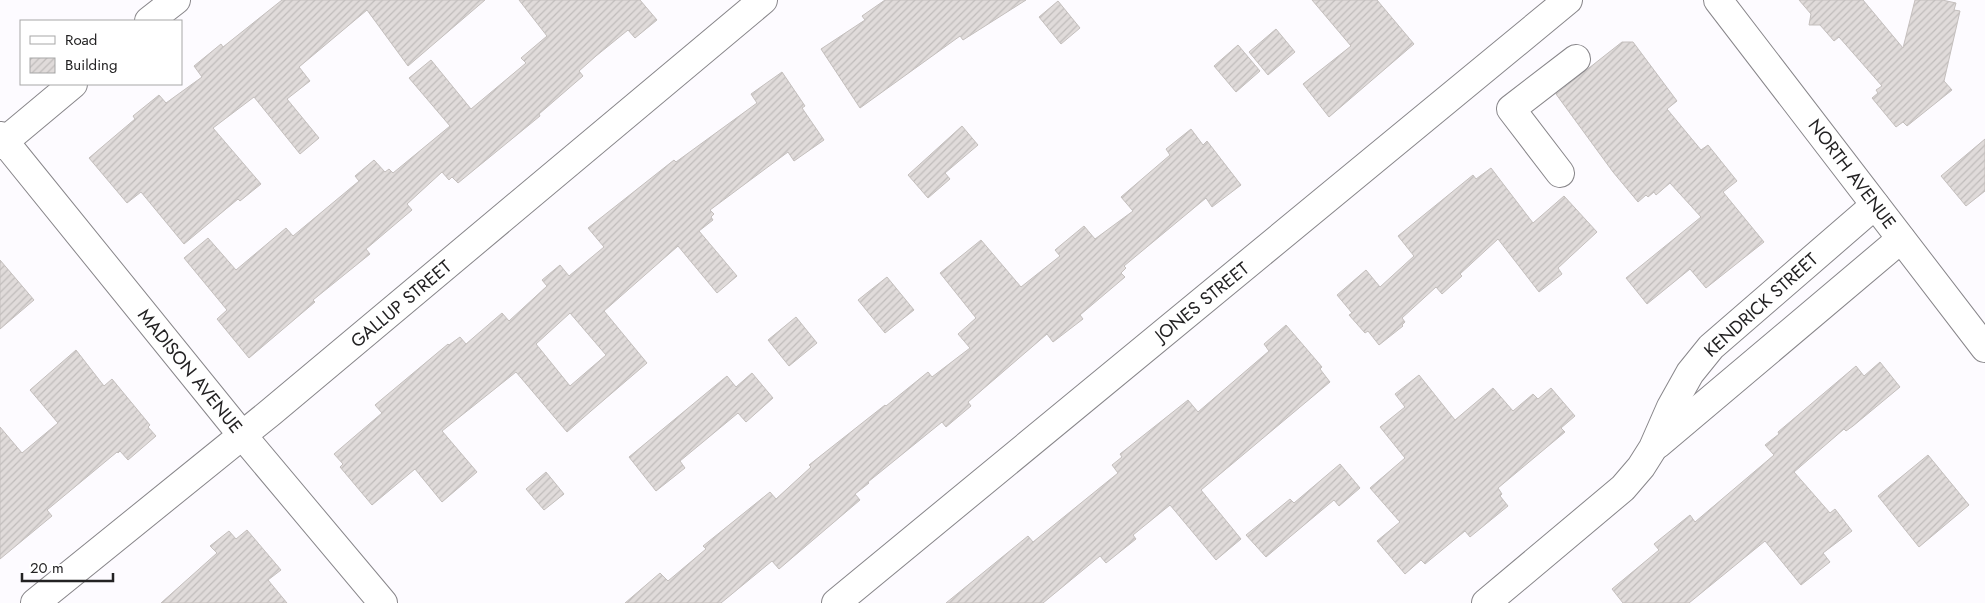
<svg xmlns="http://www.w3.org/2000/svg" width="1985" height="603" viewBox="0 0 1985 603" font-family="Jost,sans-serif">
	<defs>
		<pattern id="building-hatch" width="6" height="6" patternUnits="userSpaceOnUse" patternTransform="scale(1.25)"><rect width="6" height="6" fill="#e0dbda"/><path d="M-1 1l2-2M0 6l6-6M5 7l2-2" fill="none" stroke="#c0bcbb"/></pattern>
	</defs>
	<rect width="100%" height="100%" fill="#fdfbff"/>
	<g fill="url(#building-hatch)" stroke="#c4bfbd" fill-rule="evenodd">
		<path d="M 282,0 L 485,0 L 408,66 L 367,10 L 299,67 L 310,81 L 287,99 L 319,138 L 300,154 L 254,97 L 213,128 L 261,184 L 240,201 L 238,199 L 184,244 L 141,192 L 127,203 L 89,158 L 135,119 L 133,116 L 159,95 L 166,103 L 202,77 L 194,66 L 221,44 L 223,47 Z"/>
		<path d="M 519,0 L 640,0 L 657,20 L 635,38 L 628,30 L 596,56 L 579,71 L 583,76 L 539,114 L 540,116 L 458,183 L 452,177 L 449,180 L 442,172 L 407,204 L 412,210 L 366,249 L 370,254 L 313,300 L 315,302 L 249,358 L 217,319 L 227,310 L 184,258 L 208,238 L 236,270 L 286,228 L 293,236 L 359,181 L 355,176 L 374,160 L 385,172 L 389,169 L 393,173 L 450,126 L 409,78 L 431,60 L 471,109 L 526,63 L 521,58 L 547,36 Z"/>
		<path d="M 885,0 L 1026,0 L 963,40 L 960,36 L 860,108 L 821,49 L 865,20 L 862,16 Z"/>
		<path d="M 1312,0 L 1377,0 L 1414,44 L 1329,117 L 1303,84 L 1351,46 Z"/>
		<path d="M 1799,0 L 1863,0 L 1903,48 L 1915,0 L 1942,0 L 1956,3 L 1954,10 L 1960,11 L 1944,81 L 1952,90 L 1907,126 L 1903,122 L 1896,127 L 1872,98 L 1878,93 L 1876,90 L 1882,86 L 1839,37 L 1834,41 L 1820,25 L 1809,25 L 1811,14 Z"/>
		<path d="M 1058,1 L 1080,28 L 1061,44 L 1039,17 Z"/>
		<path d="M 1276,29 L 1295,52 L 1268,75 L 1249,52 Z"/>
		<path d="M 1622,42 L 1633,42 L 1677,101 L 1667,109 L 1701,150 L 1708,145 L 1737,181 L 1723,192 L 1764,242 L 1706,288 L 1690,269 L 1647,304 L 1626,278 L 1701,217 L 1670,183 L 1656,195 L 1654,192 L 1648,197 L 1646,195 L 1638,202 L 1613,172 L 1556,94 Z"/>
		<path d="M 1238,45 L 1260,71 L 1236,92 L 1214,66 Z"/>
		<path d="M 782,72 L 805,106 L 802,108 L 824,140 L 794,161 L 788,152 L 710,210 L 714,214 L 711,217 L 713,220 L 699,231 L 737,276 L 717,293 L 678,246 L 604,311 L 647,363 L 591,411 L 567,432 L 516,372 L 442,431 L 477,472 L 442,502 L 415,469 L 372,505 L 340,467 L 343,464 L 334,454 L 382,413 L 375,405 L 448,344 L 449,345 L 460,337 L 466,344 L 502,313 L 509,321 L 547,286 L 542,280 L 560,265 L 569,276 L 604,247 L 588,228 L 674,160 L 676,162 L 757,103 L 751,94 ZM 570,313 L 606,355 L 570,386 L 536,344 Z"/>
		<path d="M 962,126 L 978,145 L 945,173 L 950,179 L 928,198 L 908,175 Z"/>
		<path d="M 1191,129 L 1203,145 L 1207,141 L 1241,185 L 1212,207 L 1206,198 L 1124,266 L 1126,268 L 1121,273 L 1125,277 L 1080,315 L 1083,319 L 1053,342 L 1047,334 L 968,402 L 971,406 L 946,427 L 942,422 L 868,482 L 869,483 L 855,494 L 860,500 L 779,569 L 772,561 L 721,603 L 625,603 L 660,573 L 668,581 L 706,549 L 703,546 L 770,492 L 776,499 L 811,467 L 809,465 L 885,405 L 886,406 L 928,372 L 932,377 L 970,348 L 958,334 L 976,318 L 940,273 L 981,240 L 1021,287 L 1060,256 L 1055,250 L 1084,226 L 1095,239 L 1133,211 L 1121,197 L 1170,155 L 1166,149 Z"/>
		<path d="M 1985,139 L 1985,191 L 1966,206 L 1941,176 Z"/>
		<path d="M 1491,168 L 1533,223 L 1564,196 L 1597,232 L 1558,268 L 1562,274 L 1539,292 L 1498,239 L 1460,274 L 1462,276 L 1442,294 L 1436,287 L 1402,318 L 1405,322 L 1402,325 L 1403,326 L 1379,345 L 1368,331 L 1365,333 L 1349,315 L 1352,313 L 1337,295 L 1366,270 L 1380,287 L 1414,256 L 1398,236 L 1473,175 L 1476,179 Z"/>
		<path d="M 0,260 L 34,300 L 0,329 Z"/>
		<path d="M 887,277 L 914,310 L 885,333 L 858,300 Z"/>
		<path d="M 796,317 L 817,343 L 789,366 L 768,340 Z"/>
		<path d="M 1286,325 L 1322,367 L 1320,369 L 1330,382 L 1201,490 L 1241,539 L 1216,560 L 1170,505 L 1133,535 L 1136,539 L 1106,563 L 1100,556 L 1043,603 L 946,603 L 1028,536 L 1033,542 L 1118,473 L 1112,465 L 1122,457 L 1120,454 L 1188,400 L 1198,412 L 1269,351 L 1264,344 Z"/>
		<path d="M 76,350 L 104,386 L 112,379 L 150,425 L 148,427 L 156,436 L 128,460 L 120,451 L 118,453 L 117,452 L 47,510 L 52,516 L 0,559 L 0,427 L 22,453 L 58,423 L 30,390 Z"/>
		<path d="M 1880,362 L 1900,387 L 1853,426 L 1846,431 L 1844,429 L 1794,472 L 1830,513 L 1835,509 L 1852,531 L 1823,553 L 1830,562 L 1801,585 L 1765,541 L 1689,603 L 1623,603 L 1612,589 L 1659,550 L 1654,544 L 1690,515 L 1695,522 L 1774,455 L 1765,445 L 1779,434 L 1778,432 L 1856,366 L 1864,376 Z"/>
		<path d="M 752,373 L 773,398 L 746,422 L 738,413 L 680,461 L 685,468 L 656,491 L 629,457 L 727,376 L 736,387 Z"/>
		<path d="M 1419,375 L 1455,420 L 1493,388 L 1513,411 L 1533,394 L 1538,399 L 1551,388 L 1575,416 L 1561,428 L 1565,432 L 1498,488 L 1502,494 L 1500,496 L 1508,506 L 1470,537 L 1465,531 L 1425,564 L 1421,560 L 1405,574 L 1377,541 L 1400,522 L 1370,488 L 1405,458 L 1380,427 L 1405,407 L 1395,394 Z"/>
		<path d="M 1928,455 L 1969,505 L 1919,547 L 1878,496 Z"/>
		<path d="M 1340,464 L 1360,488 L 1339,506 L 1334,500 L 1266,557 L 1246,535 L 1290,499 L 1294,503 Z"/>
		<path d="M 546,472 L 564,494 L 544,510 L 526,489 Z"/>
		<path d="M 247,530 L 281,570 L 268,580 L 287,603 L 161,603 L 217,553 L 210,546 L 229,531 L 236,539 Z"/>
	</g>
	<g fill="none" stroke-linecap="round" stroke-linejoin="round">
		<g stroke="#88868a" stroke-width="30">
			<g id="minor">
				<path d="M 149,21 L 176,0"/>
				<path d="M 0,136 L 242,435 L 383,603"/>
				<path d="M 0,145 L 73,84"/>
				<path d="M 1560,173 L 1511,109 L 1576,59"/>
				<path d="M 1658,444 L 1901,239"/>
				<path d="M 35,603 L 271,412 L 763,0"/>
				<path d="M 836,603 L 1568,0"/>
				<path d="M 1486,603 L 1623,488 L 1641,467 L 1653,448 L 1671,407 L 1690,373 L 1711,347 L 1875,205"/>
			</g>
		</g>
		<g stroke="#88868a" stroke-width="30">
			<path id="major" d="M 1718,0 L 1985,348"/>
		</g>
		<use href="#minor" stroke="#fff" stroke-width="28"/>
		<use href="#major" stroke="#fff" stroke-width="28"/>
	</g>
	<g text-anchor="middle" stroke-width="5" stroke-linejoin="round" paint-order="stroke">
		<g font-size="18" fill="#232223" stroke="#fff">
			<text transform="translate(1852 174) rotate(53)" y="6">NORTH AVENUE</text>
			<text transform="translate(1202 302) rotate(-39)" y="6">JONES STREET</text>
			<text transform="translate(401 304) rotate(-40)" y="6">GALLUP STREET</text>
			<text transform="translate(1761 305) rotate(-42)" y="6">KENDRICK STREET</text>
			<text transform="translate(190 371) rotate(51)" y="6">MADISON AVENUE</text>
		</g>
	</g>
	<rect x="20" y="20" width="162" height="65" fill="#ffffff" stroke="#a7a7a7"/>
	<rect x="30" y="36" width="25" height="8" fill="#ffffff" stroke="#a7a7a7"/>
	<text x="65" y="45" font-size="15" fill="#232223">Road</text>
	<rect x="30" y="58" width="25" height="15" fill="url(#building-hatch)" stroke="#a7a7a7"/>
	<text x="65" y="70" font-size="15" fill="#232223">Building</text>
	<path d="M22 573v8h91v-8" fill="none" stroke="#232223" stroke-width="2.5"/>
	<text x="30" y="573" font-size="15" fill="#232223" stroke="#ffffff" stroke-width="4" paint-order="stroke">20 m</text>
</svg>
